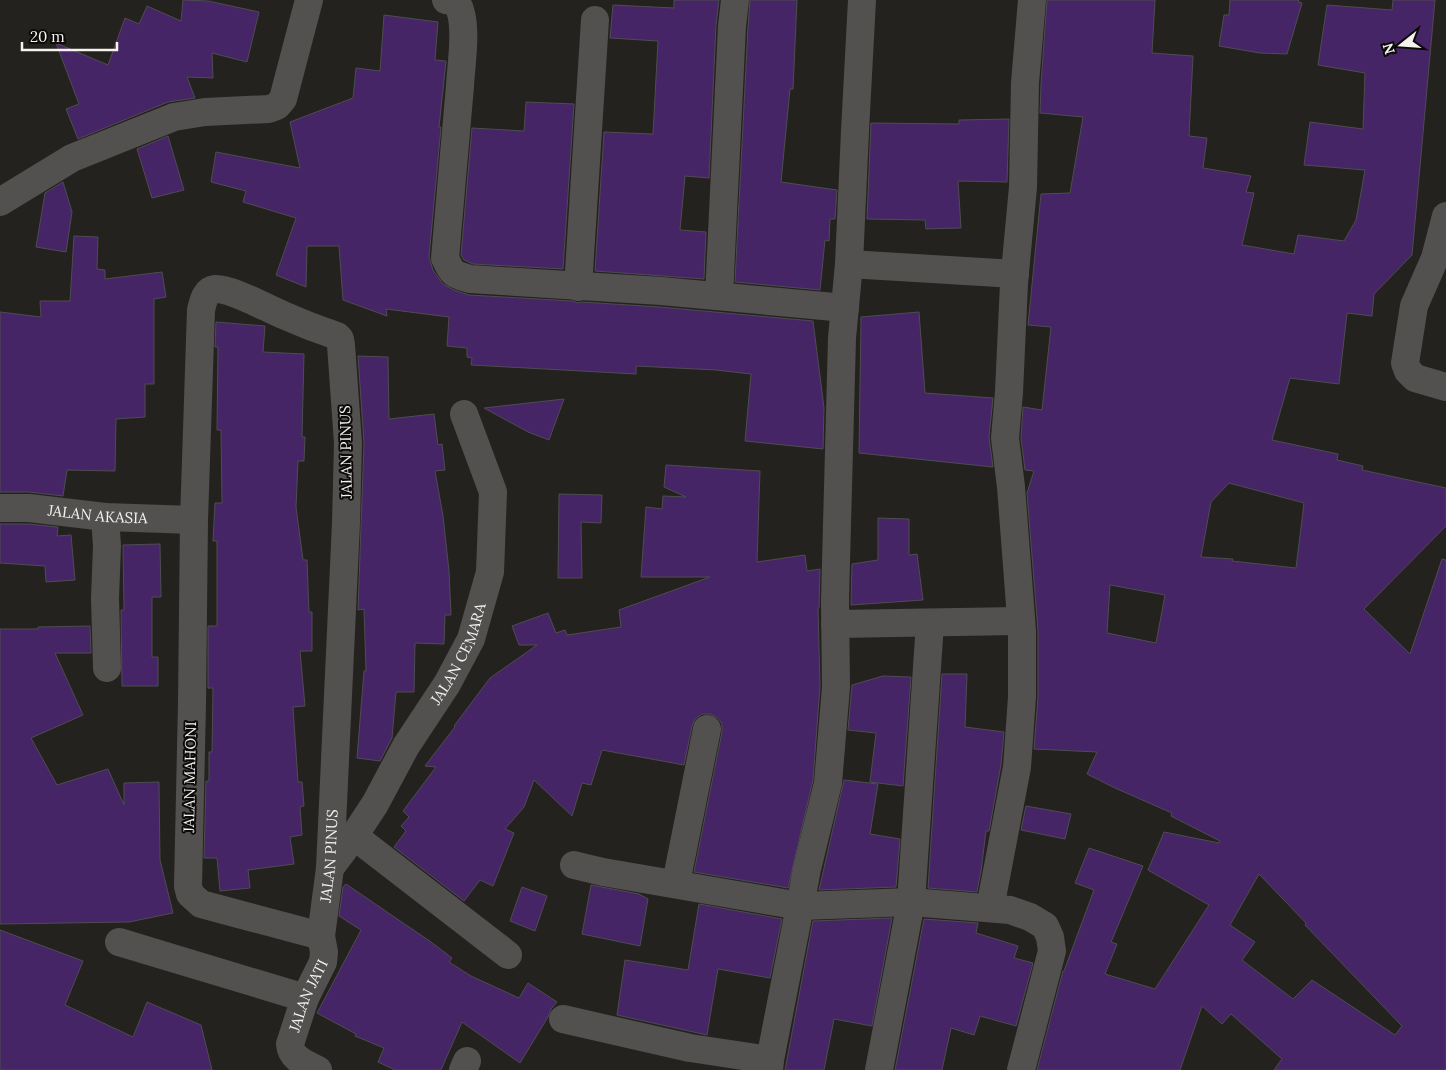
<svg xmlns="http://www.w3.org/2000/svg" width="1446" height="1070" viewBox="0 0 1446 1070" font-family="Lora,serif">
	<rect width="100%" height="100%" fill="#24221e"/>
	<g fill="#462567" stroke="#4e4c51" fill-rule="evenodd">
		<path d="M 183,0 L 208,1 L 259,12 L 247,62 L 212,53 L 213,78 L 187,77 L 195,98 L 168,102 L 78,139 L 66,109 L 79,104 L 56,43 L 108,65 L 125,18 L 139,24 L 147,6 L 181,21 Z"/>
		<path d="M 674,0 L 719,0 L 716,25 L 709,178 L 685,176 L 680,230 L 706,232 L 704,279 L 595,271 L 604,132 L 653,134 L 658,41 L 610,38 L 613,5 L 674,8 Z"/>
		<path d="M 750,0 L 797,0 L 793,89 L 790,89 L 781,182 L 837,190 L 835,219 L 830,219 L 829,241 L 825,240 L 820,290 L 735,282 L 748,27 Z"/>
		<path d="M 1047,0 L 1155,0 L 1152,53 L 1193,56 L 1189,136 L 1207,138 L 1203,168 L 1251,176 L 1246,192 L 1254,193 L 1242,245 L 1294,254 L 1298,235 L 1344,241 L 1356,220 L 1365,170 L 1304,165 L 1310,122 L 1363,129 L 1365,73 L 1318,65 L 1327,5 L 1392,10 L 1393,0 L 1435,0 L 1412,255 L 1374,294 L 1372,316 L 1347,313 L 1339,384 L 1290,378 L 1272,440 L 1338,454 L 1337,460 L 1363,466 L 1362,470 L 1446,488 L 1446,526 L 1364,609 L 1410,654 L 1442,559 L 1446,560 L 1446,1070 L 1274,1070 L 1282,1059 L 1231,1014 L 1222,1024 L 1202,1006 L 1180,1070 L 1037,1070 L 1063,971 L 1064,971 L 1094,890 L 1075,883 L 1089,848 L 1143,866 L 1111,942 L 1117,944 L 1105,974 L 1155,989 L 1209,905 L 1148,870 L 1164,832 L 1219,843 L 1220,841 L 1171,816 L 1172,813 L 1115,788 L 1087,774 L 1097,752 L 1034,749 L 1038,697 L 1038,631 L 1027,493 L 1034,471 L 1025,470 L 1021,438 L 1023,407 L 1042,410 L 1051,327 L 1028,325 L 1041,194 L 1070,193 L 1083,117 L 1040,113 L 1041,84 ZM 1229,483 L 1304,503 L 1296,568 L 1232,561 L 1233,559 L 1201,557 L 1211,502 ZM 1110,585 L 1165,595 L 1156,643 L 1107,633 ZM 1259,874 L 1306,923 L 1305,925 L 1402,1026 L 1395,1035 L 1312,980 L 1293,999 L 1242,960 L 1255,942 L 1230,925 Z"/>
		<path d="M 1230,0 L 1299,0 L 1298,2 L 1302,3 L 1287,54 L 1260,53 L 1219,46 L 1224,15 L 1229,15 Z"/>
		<path d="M 384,15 L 438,22 L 435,60 L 446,61 L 439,127 L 441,127 L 429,257 L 433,270 L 443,284 L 454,290 L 469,295 L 572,301 L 578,303 L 582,302 L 660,307 L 813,321 L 824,408 L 823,449 L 745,441 L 751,374 L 716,370 L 636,366 L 636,374 L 471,365 L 472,358 L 467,357 L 467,348 L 447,346 L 449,317 L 386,309 L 387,316 L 343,300 L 339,246 L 307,246 L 306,287 L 276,275 L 296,218 L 243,202 L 246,191 L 211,182 L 216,152 L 300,168 L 290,122 L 353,98 L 356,68 L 380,71 Z"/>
		<path d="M 526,102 L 574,104 L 563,269 L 473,264 L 464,260 L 461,255 L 472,128 L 524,131 Z"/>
		<path d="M 1009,119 L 1007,182 L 958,181 L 961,228 L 926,229 L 925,220 L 867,219 L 871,123 L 959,124 L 959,120 Z"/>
		<path d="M 168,136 L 184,190 L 152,198 L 137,149 Z"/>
		<path d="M 63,182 L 72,212 L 66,252 L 36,247 L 45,193 Z"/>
		<path d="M 74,236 L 98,237 L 97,269 L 105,270 L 105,279 L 162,272 L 166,297 L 154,299 L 154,384 L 145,384 L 145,417 L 116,419 L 115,471 L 67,470 L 63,496 L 29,492 L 0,492 L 0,312 L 41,317 L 40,301 L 70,301 Z"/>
		<path d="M 919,312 L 925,393 L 993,398 L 989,437 L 993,467 L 859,453 L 861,317 Z"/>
		<path d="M 216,322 L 265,326 L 263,352 L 304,354 L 302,437 L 305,437 L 304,461 L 298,461 L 296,507 L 303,560 L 307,560 L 309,612 L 312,612 L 312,651 L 300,651 L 305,706 L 293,707 L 298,782 L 302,782 L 304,806 L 300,807 L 302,835 L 290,837 L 294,864 L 248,870 L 250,888 L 220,891 L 217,858 L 204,858 L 206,781 L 209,781 L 209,752 L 212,752 L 213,688 L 208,688 L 208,626 L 217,626 L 217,541 L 213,541 L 215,503 L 222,503 L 221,430 L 217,430 L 218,347 L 215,347 Z"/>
		<path d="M 358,356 L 388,357 L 389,419 L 434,414 L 438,445 L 442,444 L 445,470 L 435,471 L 443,516 L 449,571 L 451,615 L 445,615 L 444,644 L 415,643 L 414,692 L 396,692 L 392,738 L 380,761 L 357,758 L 364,671 L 366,671 L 364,609 L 358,610 L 364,443 Z"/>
		<path d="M 564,399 L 549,440 L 528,432 L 484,408 Z"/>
		<path d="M 666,465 L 760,471 L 757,562 L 805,555 L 807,571 L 820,569 L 819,608 L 818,608 L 820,686 L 813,780 L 788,888 L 694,872 L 722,732 L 722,724 L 718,718 L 710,714 L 702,714 L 695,719 L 692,726 L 684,765 L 602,750 L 591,785 L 582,783 L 572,816 L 534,780 L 524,807 L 505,829 L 514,833 L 493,886 L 480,880 L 464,901 L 394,847 L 406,831 L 401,826 L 409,817 L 403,811 L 436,767 L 425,766 L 455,727 L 454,726 L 490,678 L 537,645 L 519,645 L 512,626 L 548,613 L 556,633 L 565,630 L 567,635 L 621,627 L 619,610 L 710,577 L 641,577 L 646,507 L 662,509 L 663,496 L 686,497 L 664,487 Z"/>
		<path d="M 559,494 L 602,495 L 601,523 L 581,522 L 582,578 L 558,578 Z"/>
		<path d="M 878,518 L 909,519 L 909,555 L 917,554 L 923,600 L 851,605 L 852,564 L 878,560 Z"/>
		<path d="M 0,524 L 28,524 L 58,527 L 57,536 L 71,535 L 75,580 L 46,582 L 45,566 L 0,563 Z"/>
		<path d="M 160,544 L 161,597 L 152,597 L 152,657 L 158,657 L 158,686 L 122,686 L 121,610 L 124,610 L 123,545 Z"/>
		<path d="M 90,626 L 91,653 L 55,653 L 83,715 L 31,738 L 57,785 L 108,769 L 124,805 L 124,783 L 159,782 L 160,860 L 173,913 L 129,922 L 0,924 L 0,629 L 38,629 L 38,627 Z"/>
		<path d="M 942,674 L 967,674 L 965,727 L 1004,732 L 1001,765 L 989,831 L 986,831 L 981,871 L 977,892 L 928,888 Z"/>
		<path d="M 883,676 L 911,677 L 903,786 L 870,782 L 876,733 L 848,730 L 852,685 Z"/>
		<path d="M 844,780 L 878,784 L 870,834 L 900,839 L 896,887 L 819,890 Z"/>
		<path d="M 1026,806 L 1071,814 L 1065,839 L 1021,830 Z"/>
		<path d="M 346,884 L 431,942 L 452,958 L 449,962 L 471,976 L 519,998 L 528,983 L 557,1002 L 551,1009 L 548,1017 L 520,1063 L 462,1022 L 441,1070 L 395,1070 L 378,1062 L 384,1048 L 355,1036 L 356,1034 L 317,1013 L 361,930 L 339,916 L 343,887 Z"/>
		<path d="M 591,885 L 639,894 L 648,899 L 640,946 L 582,934 Z"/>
		<path d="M 522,887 L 547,896 L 535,931 L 510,921 Z"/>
		<path d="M 699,904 L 782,919 L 770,978 L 718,969 L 707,1035 L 617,1015 L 625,960 L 688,970 Z"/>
		<path d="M 892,918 L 872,1026 L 834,1019 L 824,1070 L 785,1070 L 813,921 Z"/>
		<path d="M 924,919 L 978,923 L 976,933 L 1018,946 L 1014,958 L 1033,963 L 1016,1026 L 980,1016 L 974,1035 L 951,1028 L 942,1070 L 895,1070 Z"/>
		<path d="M 0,930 L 83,961 L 65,1005 L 133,1037 L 147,1002 L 201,1025 L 212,1070 L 0,1070 Z"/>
	</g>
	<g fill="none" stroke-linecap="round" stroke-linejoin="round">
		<g stroke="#53514f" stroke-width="28">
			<path d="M 446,0 C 453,2 458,2 460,10 C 467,30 461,65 460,86 C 455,143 450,201 445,258 C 452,274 453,274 470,279 L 661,291 L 845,308"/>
			<path d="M 862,0 L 855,131 L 849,264 L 842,338 L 835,600 L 836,687 L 828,783 L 807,869 L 800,906 L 911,902 L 1010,910 L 1030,917 L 1045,926 L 1050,937 L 1052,951 L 1021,1070"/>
			<path d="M 0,202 L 72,158 L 174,117 L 205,112 L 269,109 L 277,106 L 283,99 L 309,0"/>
			<path d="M 1446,216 L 1435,258 L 1414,306 L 1405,363 L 1408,371 L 1415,378 L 1446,387"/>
			<path d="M 849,264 L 1015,274"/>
			<path d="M 578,287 L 595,20"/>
			<path d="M 719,296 L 732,26 L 735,0"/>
			<path id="s1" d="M 0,508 L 29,508 L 105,517 L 194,520"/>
			<path d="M 105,517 L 107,546 L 105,598 L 107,668"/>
			<path d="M 835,624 L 1021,621"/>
			<path d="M 354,836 L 508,955"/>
			<path d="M 574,865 L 603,872 L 800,906 L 770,1060 L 769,1070"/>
			<path id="s2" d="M 330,868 L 354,836 L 375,804 L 406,746 L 447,684 L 471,639 L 490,572 L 493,492 L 464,414"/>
			<path d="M 676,883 L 707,729"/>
			<path d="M 990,908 L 1017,767 L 1022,697 L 1022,631 L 1011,487 L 1005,438 L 1009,392 L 1014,283 L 1023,187 L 1025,83 L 1032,0"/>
			<path d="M 119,942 L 305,998"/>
			<path d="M 563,1019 L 690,1048 L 770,1060"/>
			<path id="s3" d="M 318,1070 C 306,1064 291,1059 290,1044 L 305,998 L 323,962 L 324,952 L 321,936 L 330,868 L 346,523 L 348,443 L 341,345 L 340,339 L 337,336 C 319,330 301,323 283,315 C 266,308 231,288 215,289 C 205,290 203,302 201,310 L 194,520 L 192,703 L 188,886 L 190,894 L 201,904 L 321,936"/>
			<path d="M 463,1070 L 467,1061"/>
			<path d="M 879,1070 L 911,902 L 930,623"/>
		</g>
	</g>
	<g text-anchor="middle" stroke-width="4" stroke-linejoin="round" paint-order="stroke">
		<g font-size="15" fill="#f5f3f0" stroke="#0c0b0a">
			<text transform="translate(346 452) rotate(-91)" y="5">JALAN PINUS</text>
			<text dy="5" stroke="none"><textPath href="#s1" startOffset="98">JALAN AKASIA</textPath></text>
			<text dy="5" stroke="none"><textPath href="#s2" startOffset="251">JALAN CEMARA</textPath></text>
			<text transform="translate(190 777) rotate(-89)" y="5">JALAN MAHONI</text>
			<text dy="5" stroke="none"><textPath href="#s3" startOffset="236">JALAN PINUS</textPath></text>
			<text dy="5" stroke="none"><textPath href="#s3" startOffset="92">JALAN JATI</textPath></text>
		</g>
	</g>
	<g transform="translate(1401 45) rotate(253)" stroke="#0c0b0a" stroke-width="4" paint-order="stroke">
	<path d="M0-4L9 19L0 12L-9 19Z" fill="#f5f3f0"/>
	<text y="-8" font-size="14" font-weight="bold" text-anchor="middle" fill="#f5f3f0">N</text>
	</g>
	<path d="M22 42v8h95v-8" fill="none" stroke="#f5f3f0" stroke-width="2.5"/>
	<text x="30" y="42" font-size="15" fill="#f5f3f0" stroke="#0c0b0a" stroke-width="4" paint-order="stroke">20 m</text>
</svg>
